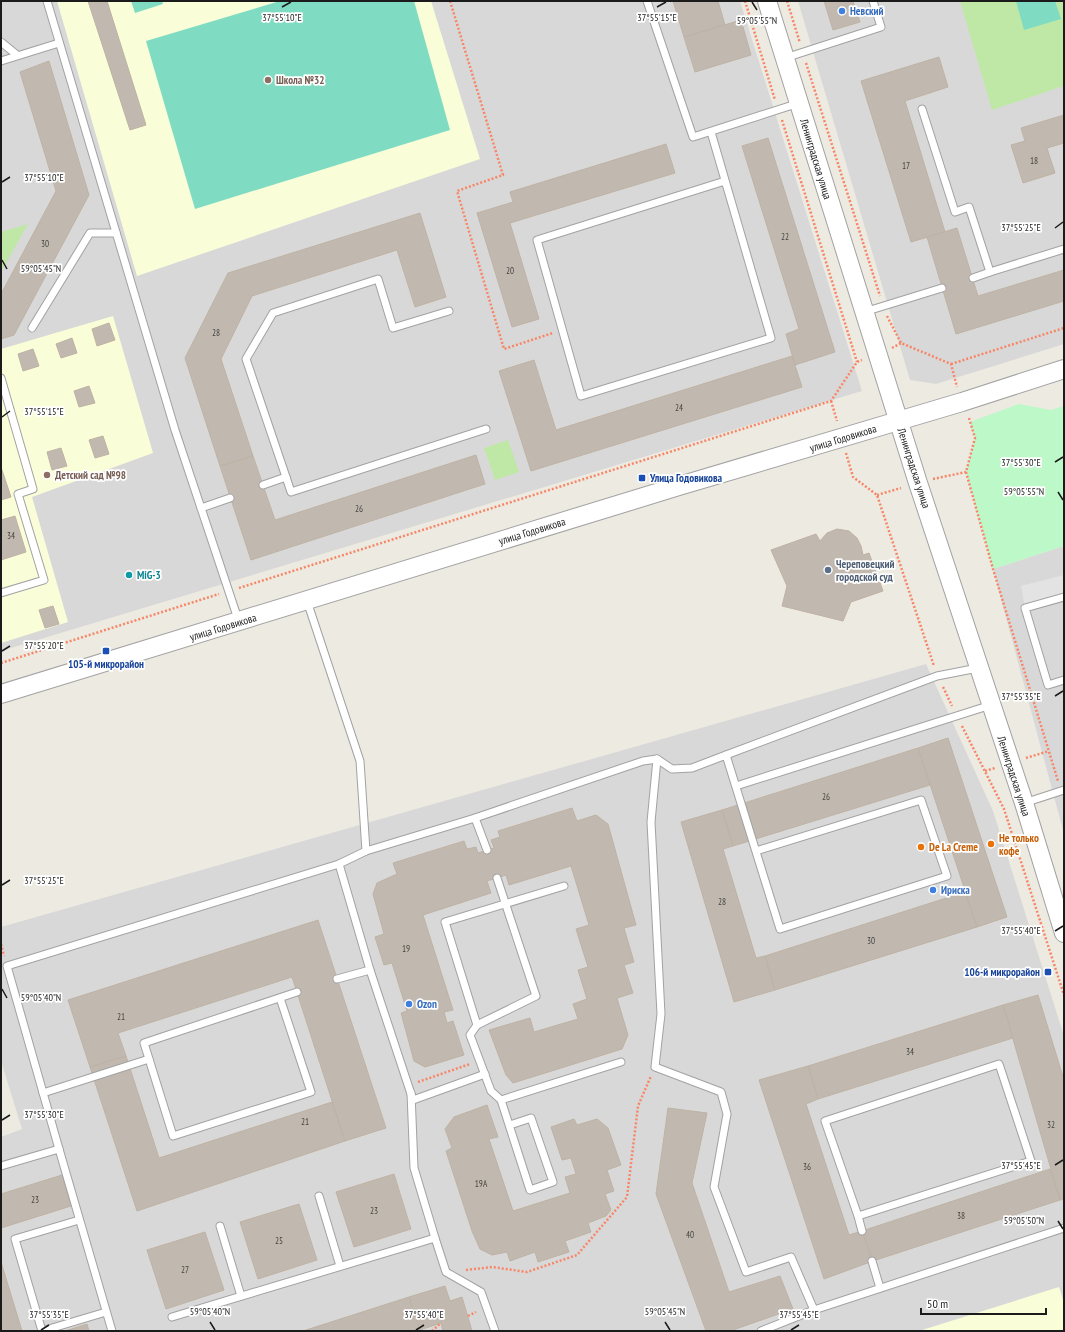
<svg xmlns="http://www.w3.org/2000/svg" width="1065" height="1332" viewBox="0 0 1065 1332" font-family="'PT Sans Narrow',sans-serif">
	<rect width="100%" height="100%" fill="#edeae1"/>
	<g fill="#d9d8d8">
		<path d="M 1,1 L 740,1 L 862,391 L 1,651 Z"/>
		<path d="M 798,1 L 1064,1 L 1064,344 L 936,384 L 910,380 Z"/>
		<path d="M 1064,546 L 1064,834 L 993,569 Z"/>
		<path d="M 926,664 L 993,811 L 1064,1036 L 1064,1331 L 1,1331 L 1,1137 L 22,1129 L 1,1061 L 1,927 Z"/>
	</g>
	<g fill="#fafed8">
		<path d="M 57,1 L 431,1 L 480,159 L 137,276 Z"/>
		<path d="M 113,316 L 153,453 L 32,497 L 68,622 L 1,643 L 1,349 Z"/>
		<path d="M 1059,1287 L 1064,1303 L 1064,1331 L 919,1331 Z"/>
	</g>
	<g fill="#bfe7a6">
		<path d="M 960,1 L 1064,1 L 1064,86 L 992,110 Z"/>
		<path d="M 28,224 L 1,272 L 1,232 Z"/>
		<path d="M 508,440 L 519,472 L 495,480 L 484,448 Z"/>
	</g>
	<path fill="#bdf8c8" d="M 1019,404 L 1051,410 L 1064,406 L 1064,546 L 993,569 L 966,472 L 975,438 L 970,422 Z"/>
	<g fill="#7fdcc2">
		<path d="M 131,1 L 162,1 L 163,4 L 135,13 Z"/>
		<path d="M 280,1 L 414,1 L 450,130 L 195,209 L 146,41 Z"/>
		<path d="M 1016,1 L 1055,1 L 1061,19 L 1024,30 Z"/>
	</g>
	<path fill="#e3e3e3" d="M 1064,575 L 1064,597 L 1025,608 L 1021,586 Z"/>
	<g fill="#c1b9b0" stroke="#beb2a3">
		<path d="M 88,1 L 107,1 L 146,125 L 130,130 Z"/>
		<path d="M 673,1 L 718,1 L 725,25 L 684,37 Z"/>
		<path d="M 824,1 L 853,1 L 860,22 L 833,30 Z"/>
		<path d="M 741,20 L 751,55 L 695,72 L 684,37 Z"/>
		<path d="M 939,57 L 948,87 L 905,101 L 945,232 L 911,242 L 861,81 Z"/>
		<path d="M 49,61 L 89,195 L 14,335 L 1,339 L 1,294 L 56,191 L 20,72 Z"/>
		<path d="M 1064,115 L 1064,143 L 1047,148 L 1055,173 L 1023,183 L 1011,145 L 1025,141 L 1021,128 Z"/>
		<path d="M 768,138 L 835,352 L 795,365 L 786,334 L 799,329 L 742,146 Z"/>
		<path d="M 666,144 L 675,173 L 510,223 L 539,319 L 512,327 L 477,213 L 513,202 L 510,192 Z"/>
		<path d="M 420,213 L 446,297 L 415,307 L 397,250 L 252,296 L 221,359 L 253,456 L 220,466 L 185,358 L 228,273 Z"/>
		<path d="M 957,228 L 978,296 L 1064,270 L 1064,301 L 956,334 L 927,237 Z"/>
		<path d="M 109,323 L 115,340 L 97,346 L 92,329 Z"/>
		<path d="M 72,338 L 77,353 L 61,358 L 56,344 Z"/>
		<path d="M 33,349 L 39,366 L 23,371 L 18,354 Z"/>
		<path d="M 792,356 L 802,387 L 531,471 L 499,371 L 534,360 L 556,430 Z"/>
		<path d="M 89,386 L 95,403 L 79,407 L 74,391 Z"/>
		<path d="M 103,436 L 109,454 L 95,458 L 89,440 Z"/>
		<path d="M 61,448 L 67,466 L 52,470 L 47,452 Z"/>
		<path d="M 476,455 L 485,484 L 251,560 L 220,466 L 253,456 L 275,520 Z"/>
		<path d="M 1,467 L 11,497 L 1,500 Z"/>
		<path d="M 15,516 L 26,552 L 1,560 L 1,520 Z"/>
		<path d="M 837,529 L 849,531 L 857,538 L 861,546 L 863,555 L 869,553 L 883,591 L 851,602 L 843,621 L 782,606 L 787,586 L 771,550 L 816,534 L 820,541 L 827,533 Z"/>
		<path d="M 53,606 L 59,624 L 45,628 L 39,610 Z"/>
		<path d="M 948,738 L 1007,917 L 977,927 L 918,748 Z"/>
		<path d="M 918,748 L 930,785 L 733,846 L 722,810 Z"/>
		<path d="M 572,808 L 577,821 L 596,815 L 608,824 L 636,925 L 624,928 L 634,962 L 624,965 L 633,993 L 617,998 L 628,1035 L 622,1049 L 513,1083 L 506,1075 L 489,1030 L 530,1018 L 534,1032 L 578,1019 L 573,1004 L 587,999 L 578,970 L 588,967 L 576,929 L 589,925 L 571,866 L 509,885 L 506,875 L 487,881 L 491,893 L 423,915 L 453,1010 L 444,1012 L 447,1023 L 453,1021 L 464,1055 L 425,1067 L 414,1061 L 401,1013 L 407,1011 L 392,963 L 384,965 L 375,937 L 384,934 L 373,894 L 377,883 L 397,874 L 393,863 L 464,841 L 467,849 L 476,847 L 478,853 L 494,848 L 491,840 L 500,837 L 498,831 Z"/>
		<path d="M 722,810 L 733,846 L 723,849 L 756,958 L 765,956 L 775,990 L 734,1002 L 681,822 Z"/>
		<path d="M 965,892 L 977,927 L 775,990 L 765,956 Z"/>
		<path d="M 318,920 L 386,1128 L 345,1141 L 292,977 L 118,1033 L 126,1056 L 90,1067 L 68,1000 Z"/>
		<path d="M 1038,995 L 1064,1080 L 1064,1199 L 1060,1200 L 1003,1005 Z"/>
		<path d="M 1003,1005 L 1013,1038 L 818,1099 L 808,1066 Z"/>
		<path d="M 126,1056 L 159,1158 L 332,1102 L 345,1141 L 137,1211 L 90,1067 Z"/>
		<path d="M 808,1066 L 818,1099 L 806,1104 L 849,1235 L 862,1231 L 873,1261 L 824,1279 L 759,1080 Z"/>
		<path d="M 487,1105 L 498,1137 L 489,1139 L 513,1211 L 570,1193 L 565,1177 L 576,1174 L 571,1158 L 562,1160 L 551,1127 L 574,1119 L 577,1125 L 597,1119 L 608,1128 L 621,1165 L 607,1170 L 614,1191 L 605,1194 L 611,1210 L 606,1216 L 588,1223 L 591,1232 L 565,1241 L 569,1252 L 538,1262 L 535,1252 L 510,1261 L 507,1252 L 492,1255 L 480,1249 L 472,1231 L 446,1151 L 452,1148 L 445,1129 L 454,1117 Z"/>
		<path d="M 668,1108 L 707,1113 L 692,1183 L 729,1292 L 780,1276 L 793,1309 L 730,1331 L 706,1331 L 656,1194 Z"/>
		<path d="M 1050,1169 L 1060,1200 L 873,1261 L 862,1231 Z"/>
		<path d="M 394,1174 L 411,1229 L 354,1247 L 336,1192 Z"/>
		<path d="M 62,1175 L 71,1206 L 1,1228 L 1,1194 Z"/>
		<path d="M 299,1204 L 317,1260 L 258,1279 L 240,1222 Z"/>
		<path d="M 205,1232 L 224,1290 L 166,1309 L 147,1250 Z"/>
		<path d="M 1,1262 L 22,1331 L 1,1331 Z"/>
		<path d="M 445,1286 L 450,1301 L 462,1297 L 472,1331 L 443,1331 L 441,1323 L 420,1330 L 409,1297 Z"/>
		<path d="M 409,1297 L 420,1330 L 417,1331 L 303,1331 Z"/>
		<path d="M 87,1324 L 89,1331 L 65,1331 Z"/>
	</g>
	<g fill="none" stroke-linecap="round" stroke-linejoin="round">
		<g stroke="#a2a2a2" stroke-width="9">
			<g id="service">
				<path d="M 47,1 L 175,430 L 239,622"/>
				<path d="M 647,1 L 693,137 L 799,103"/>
				<path d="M 1,42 L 17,55"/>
				<path d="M 785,58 L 881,27 L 873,1"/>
				<path d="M 1,61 L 59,43"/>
				<path d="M 922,109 L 955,212 L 969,207 L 990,272 L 1064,249"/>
				<path d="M 711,132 L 771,338 L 581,396 L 537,240 L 725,181"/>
				<path d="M 973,278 L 990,272"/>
				<path d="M 864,312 L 942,288"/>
				<path d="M 32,328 L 90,233 L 116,233"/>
				<path d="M 1,378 L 33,489 L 18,494 L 44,580 L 1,593"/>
				<path d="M 286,477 L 291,492 L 486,429"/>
				<path d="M 263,485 L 286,477 L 246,359 L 273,313 L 378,279 L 393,328 L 449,311"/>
				<path d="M 201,508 L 230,498"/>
				<path d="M 1064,597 L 1025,608 L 1048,685 L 1064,680"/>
				<path d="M 307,601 L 360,761 L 366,851 L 475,818 L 643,761 L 657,759 L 651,822 L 661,1014 L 655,1067 L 721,1092 L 727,1114 L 714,1187 L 746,1272 L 791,1257 L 814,1310"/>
				<path d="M 726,755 L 937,676 L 978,668"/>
				<path d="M 657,759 L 672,769 L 692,768 L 726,755 L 780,929 L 947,876 L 921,800 L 756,851"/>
				<path d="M 736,786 L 991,705"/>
				<path d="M 1024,803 L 1064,790"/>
				<path d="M 475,818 L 487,850"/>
				<path d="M 366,851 L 339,864 L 370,970 L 413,1100 L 485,1074"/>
				<path d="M 337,979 L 370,970"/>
				<path d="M 280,998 L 311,1092 L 173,1136 L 144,1043 L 297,992"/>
				<path d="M 477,1025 L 536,996 L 497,878"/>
				<path d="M 43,1093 L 149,1059"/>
				<path d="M 501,1100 L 621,1062"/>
				<path d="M 510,1125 L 531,1118 L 553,1182 L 530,1190 L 501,1100 L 491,1091 L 470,1035 L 477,1025 L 445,922 L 564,886"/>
				<path d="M 59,1149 L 7,966 L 339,864"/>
				<path d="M 1,1166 L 59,1149 L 112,1331"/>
				<path d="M 319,1196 L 340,1266"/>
				<path d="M 858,1216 L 825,1121 L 999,1064 L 1031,1161 L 858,1216 L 862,1231"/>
				<path d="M 79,1220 L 15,1239 L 42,1331 L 106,1312"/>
				<path d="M 220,1226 L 241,1296"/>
				<path d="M 435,1238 L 446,1272 L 481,1292 L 495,1331"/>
				<path d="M 872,1261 L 880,1288"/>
				<path d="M 172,1317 L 435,1238 L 414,1168 L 411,1093"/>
				<path d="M 761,1331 L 814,1310 L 1064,1228"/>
			</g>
		</g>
		<g stroke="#a2a2a2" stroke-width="20">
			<g id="tertiary">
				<path d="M 767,1 L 918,483 L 1024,803 L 1064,933"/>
				<path d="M 1,694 L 679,486 L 962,402 L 1064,369"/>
			</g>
		</g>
		<g stroke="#f78667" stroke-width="2.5" stroke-dasharray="2 2" stroke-linecap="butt">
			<path d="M 450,1 L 503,175 L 457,191 L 504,349 L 553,333"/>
			<path d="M 745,1 L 775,100"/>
			<path d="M 787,1 L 800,43"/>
			<path d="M 806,63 L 880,296"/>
			<path d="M 782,120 L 857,362"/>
			<path d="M 887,316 L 901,343 L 951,364 L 957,387"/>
			<path d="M 892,348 L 901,343"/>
			<path d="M 951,364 L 1064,328"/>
			<path d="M 831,401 L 837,421"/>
			<path d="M 969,418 L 975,438 L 966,472 L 993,569 L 1058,781"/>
			<path d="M 846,453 L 853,477 L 877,495 L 934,666"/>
			<path d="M 933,479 L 966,472"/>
			<path d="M 877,495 L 901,488"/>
			<path d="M 239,588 L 831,401 L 857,362 L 862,360"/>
			<path d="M 1,663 L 219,594"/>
			<path d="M 943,687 L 952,706"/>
			<path d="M 962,726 L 1004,809 L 1064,995"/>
			<path d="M 1026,758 L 1049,751"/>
			<path d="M 985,771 L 995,768"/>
			<path d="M 1,944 L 4,956"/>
			<path d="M 418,1082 L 470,1064"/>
			<path d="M 466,1270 L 492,1267 L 527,1272 L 577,1255 L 627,1197 L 638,1106 L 651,1076"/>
			<path d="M 468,1316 L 476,1312"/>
			<path d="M 432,1331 L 441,1323"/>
		</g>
		<use href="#service" stroke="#fff" stroke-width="7"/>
		<use href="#tertiary" stroke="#fff" stroke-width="18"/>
	</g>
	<path fill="none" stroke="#1b1b1b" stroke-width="1.5" d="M 752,2 L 757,10M 282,7 L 291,2M 657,7 L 666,2M 2,182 L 10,177M 1055,228 L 1063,222M 2,260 L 7,269M 2,417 L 10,411M 1055,462 L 1063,457M 1058,492 L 1063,500M 2,651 L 10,646M 1055,696 L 1063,691M 2,885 L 10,880M 1055,931 L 1063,926M 2,989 L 7,998M 2,1120 L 10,1115M 1055,1165 L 1063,1160M 1058,1221 L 1063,1229M 210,1322 L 215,1330M 665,1322 L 670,1330M 41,1330 L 49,1325M 416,1330 L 424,1325M 791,1330 L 799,1325"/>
	<g fill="#3f7fe0" stroke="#fff" stroke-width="1.5">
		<circle cx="842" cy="11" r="4"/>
		<circle cx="933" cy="890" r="4"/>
		<circle cx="409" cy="1004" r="4"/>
	</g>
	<g fill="#8d6e63" stroke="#fff" stroke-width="1.5">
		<circle cx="268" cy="80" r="4"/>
		<circle cx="47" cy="475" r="4"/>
	</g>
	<g fill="#1a4fb4" stroke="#fff" stroke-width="1.5">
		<rect x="638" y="474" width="8" height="8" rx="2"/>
		<rect x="102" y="647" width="8" height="8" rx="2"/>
		<rect x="1044" y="968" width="8" height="8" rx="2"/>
	</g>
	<circle fill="#5c6f8a" stroke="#fff" stroke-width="1.5" cx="828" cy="570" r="4"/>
	<circle fill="#0f9aa8" stroke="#fff" stroke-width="1.5" cx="129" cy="575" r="4"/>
	<g fill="#e8710a" stroke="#fff" stroke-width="1.5">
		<circle cx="991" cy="844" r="4"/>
		<circle cx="921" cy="847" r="4"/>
	</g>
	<g text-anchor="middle" stroke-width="3.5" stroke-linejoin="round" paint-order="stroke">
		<g font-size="9" fill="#444240">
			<text x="1034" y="164">18</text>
			<text x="906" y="169">17</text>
			<text x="785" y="240">22</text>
			<text x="45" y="247">30</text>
			<text x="510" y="274">20</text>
			<text x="216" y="336">28</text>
			<text x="679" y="411">24</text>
			<text x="359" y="512">26</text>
			<text x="11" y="539">34</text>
			<text x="826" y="800">26</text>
			<text x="722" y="905">28</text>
			<text x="871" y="944">30</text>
			<text x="406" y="952">19</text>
			<text x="121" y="1020">21</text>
			<text x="910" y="1055">34</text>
			<text x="305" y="1125">21</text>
			<text x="1051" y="1128">32</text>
			<text x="807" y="1170">36</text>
			<text x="481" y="1187">19А</text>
			<text x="35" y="1203">23</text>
			<text x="374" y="1214">23</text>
			<text x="961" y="1219">38</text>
			<text x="690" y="1238">40</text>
			<text x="279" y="1244">25</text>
			<text x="185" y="1273">27</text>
		</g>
		<g font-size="11" font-weight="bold" fill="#366cbe" stroke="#fff" text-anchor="start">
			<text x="850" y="15">Невский</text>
			<text x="941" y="894">Ириска</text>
			<text x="417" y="1008">Ozon</text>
		</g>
		<g font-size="11" font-weight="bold" fill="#785e54" stroke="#fff" text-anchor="start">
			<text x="276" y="84">Школа №32</text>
			<text x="55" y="479">Детский сад №98</text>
		</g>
		<g font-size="11" fill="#1b1b1b" stroke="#fff">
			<text transform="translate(816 159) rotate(73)" y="4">Ленинградская улица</text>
			<text transform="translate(843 438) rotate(-17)" y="4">улица Годовикова</text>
			<text transform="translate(914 468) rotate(72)" y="4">Ленинградская улица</text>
			<text transform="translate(532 531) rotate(-17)" y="4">улица Годовикова</text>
			<text transform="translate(223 627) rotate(-17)" y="4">улица Годовикова</text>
			<text transform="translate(1014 776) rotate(72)" y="4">Ленинградская улица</text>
		</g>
		<g font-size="11" font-weight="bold" fill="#164399" stroke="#fff" text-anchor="start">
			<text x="650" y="482">Улица Годовикова</text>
			<text x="106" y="668" text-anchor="middle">105-й микрорайон</text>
			<text x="1040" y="976" text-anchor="end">106-й микрорайон</text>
		</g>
		<g font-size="11" font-weight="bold" fill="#4e5e75" stroke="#fff" text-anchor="start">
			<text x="836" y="568">Череповецкий<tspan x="836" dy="13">городской суд</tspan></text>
		</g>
		<g font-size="11" font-weight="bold" fill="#0d838f" stroke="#fff" text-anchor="start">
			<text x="137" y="579">MiG-3</text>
		</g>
		<g font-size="11" font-weight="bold" fill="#c56008" stroke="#fff" text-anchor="start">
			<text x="999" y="842">Не только<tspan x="999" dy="13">кофе</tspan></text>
			<text x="929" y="851">De La Creme</text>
		</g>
	</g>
	<g font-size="10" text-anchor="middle" fill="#1b1b1b" stroke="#fff" stroke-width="3.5" stroke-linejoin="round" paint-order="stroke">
		<text x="657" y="21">37°55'15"E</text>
		<text x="282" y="21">37°55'10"E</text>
		<text x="757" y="24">59°05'55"N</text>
		<text x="44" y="181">37°55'10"E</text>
		<text x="1021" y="231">37°55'25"E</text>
		<text x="41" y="272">59°05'45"N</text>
		<text x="44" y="415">37°55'15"E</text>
		<text x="1021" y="466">37°55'30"E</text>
		<text x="1024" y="495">59°05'55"N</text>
		<text x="44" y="649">37°55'20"E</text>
		<text x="1021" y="700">37°55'35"E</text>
		<text x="44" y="884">37°55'25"E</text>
		<text x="1021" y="934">37°55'40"E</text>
		<text x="41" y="1001">59°05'40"N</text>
		<text x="44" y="1118">37°55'30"E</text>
		<text x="1021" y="1169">37°55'45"E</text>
		<text x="1024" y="1224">59°05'50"N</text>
		<text x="210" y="1315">59°05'40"N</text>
		<text x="665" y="1315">59°05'45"N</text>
		<text x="49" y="1318">37°55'35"E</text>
		<text x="424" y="1318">37°55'40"E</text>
		<text x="799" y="1318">37°55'45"E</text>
	</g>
	<rect width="1065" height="1332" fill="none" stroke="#1b1b1b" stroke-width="4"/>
	<path d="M921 1308v6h125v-6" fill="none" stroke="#1b1b1b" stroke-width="2"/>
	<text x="927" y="1308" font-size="12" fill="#1b1b1b" stroke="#ffffff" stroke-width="3" paint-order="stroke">50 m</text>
</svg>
